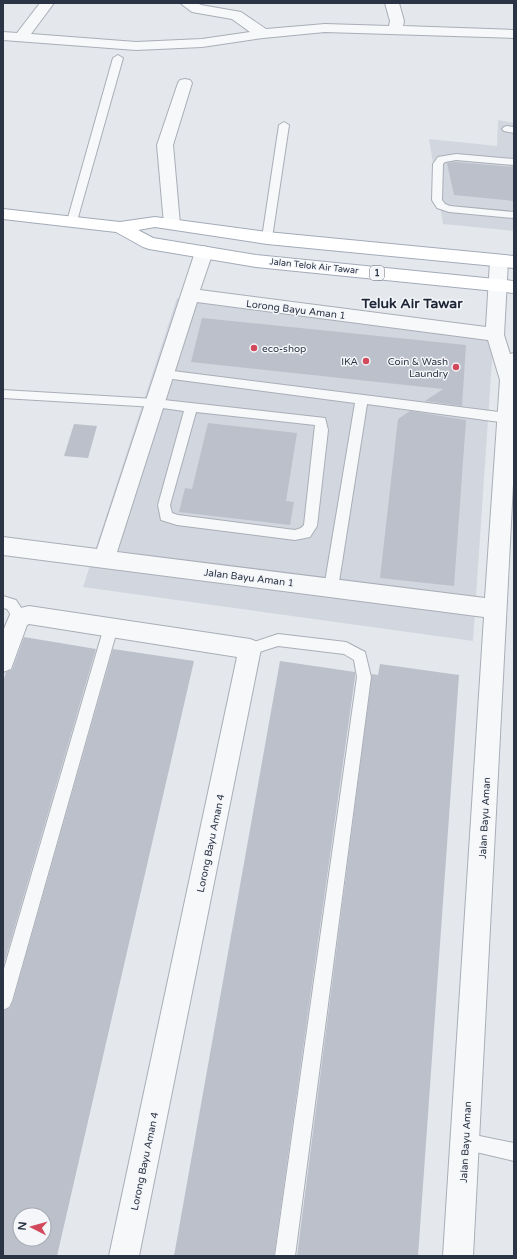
<svg xmlns="http://www.w3.org/2000/svg" width="517" height="1259" viewBox="0 0 517 1259" font-family="'Varela Round',sans-serif">
	<rect width="100%" height="100%" fill="#e4e7ec"/>
	<g fill="#d2d6de">
		<path d="M 498,120 L 514,123 L 514,231 L 443,224 L 429,139 L 497,146 Z"/>
		<path d="M 177,298 L 494,331 L 473,641 L 83,587 Z"/>
	</g>
	<g fill="#bbc0ca" fill-rule="evenodd">
		<path d="M 455,162 L 514,167 L 514,201 L 454,195 L 447,163 Z"/>
		<path d="M 202,318 L 466,345 L 462,406 L 425,401 L 443,389 L 191,362 Z"/>
		<path d="M 410,411 L 466,420 L 454,586 L 380,578 L 398,419 Z"/>
		<path d="M 208,423 L 297,433 L 286,501 L 294,502 L 290,525 L 179,512 L 185,488 L 192,489 Z"/>
		<path d="M 74,424 L 97,426 L 88,458 L 64,456 Z"/>
		<path d="M 24,637 L 96,649 L 3,967 L 3,682 L 6,672 L 12,670 Z"/>
		<path d="M 113,649 L 194,661 L 57,1256 L 3,1256 L 3,1011 L 10,1008 L 13,1001 ZM 20,1215 L 44,1215 L 44,1239 L 20,1239 Z"/>
		<path d="M 280,661 L 355,672 L 355,677 L 274,1256 L 174,1256 Z"/>
		<path d="M 380,664 L 459,675 L 418,1256 L 297,1256 L 372,674 L 378,675 Z"/>
	</g>
	<g fill="none" stroke-linecap="round" stroke-linejoin="round">
		<g stroke="#a9aeb7" stroke-width="2">
			<g id="service">
				<path d="M 118,55 L 123,58 L 77,221 L 72,224 L 68,223 L 67,221 L 113,58 Z"/>
				<path d="M 284,122 L 289,125 L 272,238 L 271,240 L 263,240 L 262,238 L 279,125 Z"/>
				<path d="M 507,126 L 514,127 L 514,133 L 504,131 L 502,129 L 504,127 Z"/>
				<path d="M 456,154 L 514,159 L 514,165 L 456,160 L 445,162 L 443,164 L 442,200 L 445,204 L 450,206 L 514,212 L 514,218 L 449,212 L 437,208 L 432,200 L 433,164 L 438,157 Z"/>
				<path d="M 165,370 L 507,413 L 511,415 L 513,418 L 511,421 L 507,423 L 367,404 L 338,588 L 336,592 L 331,594 L 326,592 L 324,588 L 355,403 L 165,378 L 161,377 L 159,374 L 161,371 Z"/>
				<path d="M 3,390 L 155,399 L 325,418 L 328,430 L 317,526 L 310,537 L 295,540 L 177,525 L 161,520 L 158,505 L 184,411 L 155,407 L 3,398 ZM 196,412 L 315,425 L 304,525 L 301,528 L 295,530 L 178,515 L 172,513 L 170,505 Z"/>
				<path d="M 3,596 L 16,600 L 27,617 L 25,621 C 15,625 12,616 7,609 L 3,608 Z"/>
				<path d="M 111,621 L 116,623 L 118,627 L 12,1001 L 9,1007 L 3,1010 L 3,972 L 104,627 L 106,623 Z"/>
				<path d="M 278,634 L 346,642 L 365,652 L 371,677 L 295,1256 L 275,1256 L 357,677 L 354,660 L 344,654 L 278,646 L 250,655 L 245,653 L 243,649 L 245,645 Z"/>
				<path d="M 465,1133 L 514,1143 L 514,1161 L 459,1148 L 456,1142 L 459,1136 Z"/>
			</g>
		</g>
		<g stroke="#a9aeb7" stroke-width="2">
			<g id="minor">
				<path d="M 40,3 L 54,3 L 31,34 L 136,42 L 202,39 L 250,32 L 232,19 L 192,12 L 180,3 L 197,3 L 201,5 L 241,12 L 266,29 L 325,24 L 389,26 L 390,21 L 385,3 L 399,3 L 404,21 L 403,26 L 514,30 L 514,38 L 325,32 L 263,38 L 202,47 L 136,50 L 3,40 L 3,32 L 17,33 Z"/>
				<path d="M 185,79 L 190,80 L 192,83 L 173,145 L 180,224 L 178,228 L 172,229 L 166,228 L 164,224 L 157,145 L 178,83 L 180,80 Z"/>
				<path d="M 204,246 L 210,248 L 213,252 L 200,290 L 486,327 L 490,261 L 493,257 L 499,255 L 505,257 L 508,261 L 504,335 L 510,354 L 514,353 L 514,465 L 473,1256 L 443,1256 L 484,617 L 3,555 L 3,537 L 97,549 L 195,252 L 198,248 ZM 197,302 L 488,340 L 500,380 L 485,598 L 117,552 Z"/>
				<path d="M 29,606 L 250,639 L 258,642 L 261,649 L 139,1256 L 109,1256 L 237,657 L 29,624 L 27,625 L 11,669 L 3,672 L 3,631 L 12,610 Z"/>
			</g>
		</g>
		<g stroke="#a3abb8" stroke-width="2">
			<path id="primary" d="M 3,209 L 120,222 L 155,217 L 267,232 L 514,256 L 514,268 L 267,244 L 155,227 L 138,230 L 153,238 L 256,255 L 514,281 L 514,293 L 256,267 L 149,249 L 143,247 L 116,232 L 3,219 Z"/>
		</g>
		<use href="#service" fill="#f7f8fa" fill-rule="evenodd"/>
		<use href="#minor" fill="#f7f8fa" fill-rule="evenodd"/>
		<use href="#primary" fill="#fff" fill-rule="evenodd"/>
	</g>
	<g fill="#d1495b" stroke="#f4f6f9" stroke-width="1.5">
		<circle cx="254" cy="348" r="4"/>
		<circle cx="366" cy="361" r="4"/>
		<circle cx="456" cy="367" r="4"/>
	</g>
	<g text-anchor="middle" stroke-width="3" stroke-linejoin="round" paint-order="stroke">
		<g font-size="9" fill="#2b3445" stroke="#f4f6f9">
			<text transform="translate(314 266) rotate(6)" y="3">Jalan Telok Air Tawar</text>
		</g>
		<rect fill="#f4f6f9" stroke="#676e7b" stroke-width="1" x="370" y="266" width="14" height="14" rx="3"/>
		<g font-size="9" font-weight="bold" fill="#2b3445">
			<text x="377" y="276">1</text>
		</g>
		<g font-size="10" fill="#2b3445" stroke="#f4f6f9">
			<text transform="translate(296 309) rotate(7)" y="4">Lorong Bayu Aman 1</text>
			<text transform="translate(249 577) rotate(7)" y="4">Jalan Bayu Aman 1</text>
			<text transform="translate(484 818) rotate(-87)" y="4">Jalan Bayu Aman</text>
			<text transform="translate(210 843) rotate(-78)" y="4">Lorong Bayu Aman 4</text>
			<text transform="translate(465 1142) rotate(-87)" y="4">Jalan Bayu Aman</text>
			<text transform="translate(144 1161) rotate(-78)" y="4">Lorong Bayu Aman 4</text>
		</g>
		<g font-size="10" fill="#2b3445" stroke="#f4f6f9" text-anchor="end">
			<text x="262" y="352" text-anchor="start">eco-shop</text>
			<text x="358" y="365">IKA</text>
			<text x="448" y="365">Coin &amp; Wash<tspan x="448" dy="12">Laundry</tspan></text>
		</g>
		<g font-size="14" font-weight="bold" fill="#1d2536" stroke="#f4f6f9">
			<text x="412" y="308">Teluk Air Tawar</text>
		</g>
	</g>
	<rect width="517" height="1259" fill="none" stroke="#2b3445" stroke-width="8"/>
	<g transform="translate(32 1227) rotate(276)"><circle r="19" fill="#f4f6f9" stroke="#a4a8b1"/>
	<path d="M0-3L7 15L0 10L-7 15Z" fill="#d1495b"/>
	<text y="-6" font-size="11" font-weight="bold" text-anchor="middle" fill="#2b3445">N</text>
	</g>
</svg>
